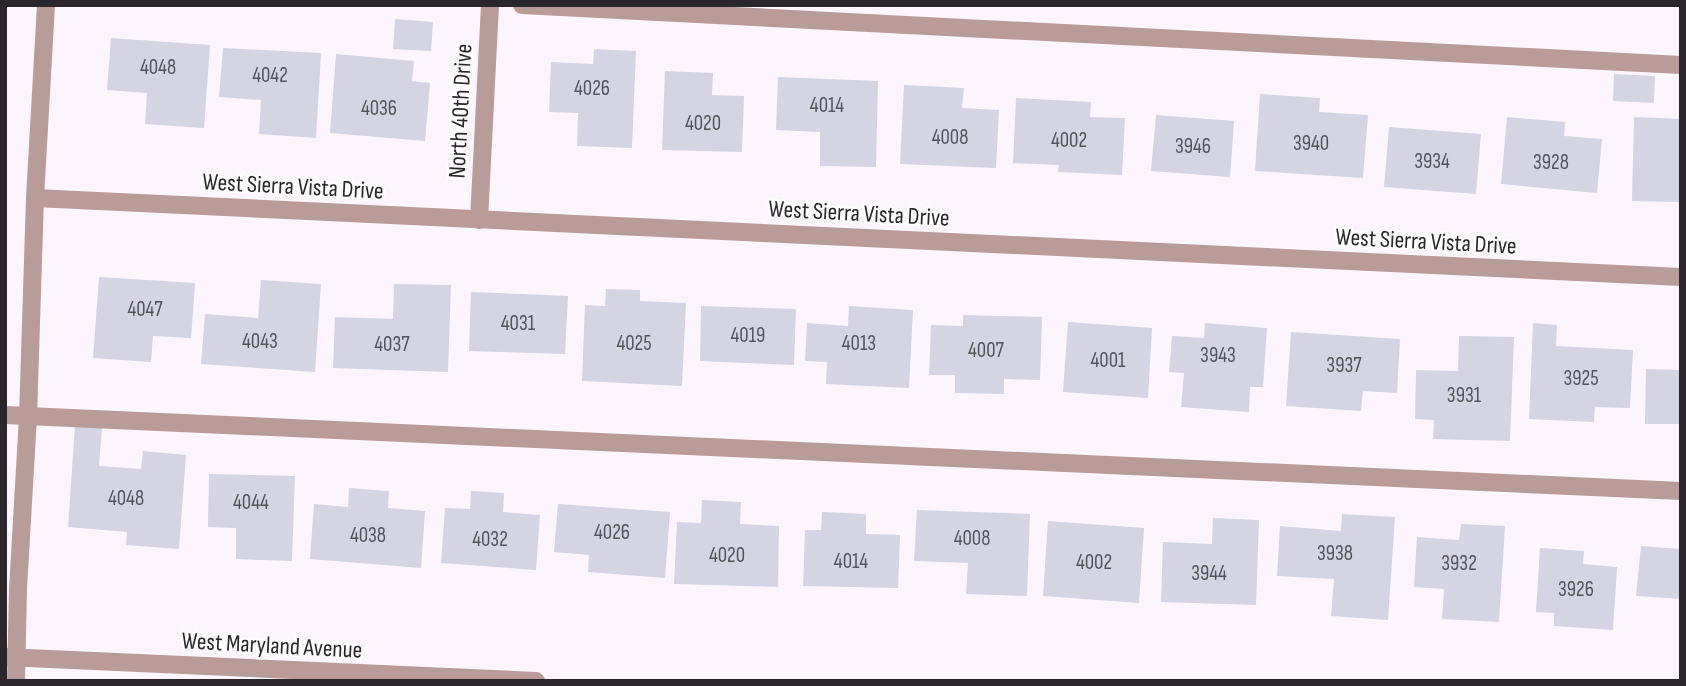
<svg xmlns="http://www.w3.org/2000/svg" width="1686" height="686" viewBox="0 0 1686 686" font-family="'Sofia Sans Condensed',sans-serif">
	<rect width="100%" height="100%" fill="#fcf5fe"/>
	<g fill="#d4d4e5">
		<path d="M 395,19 L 433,22 L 431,51 L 393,49 Z"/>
		<path d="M 111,38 L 210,45 L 204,128 L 145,124 L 147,93 L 107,90 Z"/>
		<path d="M 223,48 L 321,53 L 316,138 L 259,134 L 261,100 L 219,97 Z"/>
		<path d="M 594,49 L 636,51 L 632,148 L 577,146 L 578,113 L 549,112 L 551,62 L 593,64 Z"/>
		<path d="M 336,54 L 414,61 L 412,81 L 430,83 L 425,141 L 330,133 Z"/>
		<path d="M 665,71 L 713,73 L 712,95 L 744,96 L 742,152 L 662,150 Z"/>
		<path d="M 1614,74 L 1655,76 L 1654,103 L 1613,101 Z"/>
		<path d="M 778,77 L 878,81 L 876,167 L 820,166 L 820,132 L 776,130 Z"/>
		<path d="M 904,85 L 964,88 L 962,108 L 999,110 L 996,168 L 900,164 Z"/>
		<path d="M 1260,94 L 1320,98 L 1319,112 L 1368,115 L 1363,178 L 1255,171 Z"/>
		<path d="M 1016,98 L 1091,102 L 1090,117 L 1125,118 L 1122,175 L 1058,172 L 1059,165 L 1013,163 Z"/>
		<path d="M 1156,115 L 1234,121 L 1230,177 L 1151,171 Z"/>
		<path d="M 1507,117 L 1565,122 L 1564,136 L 1602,139 L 1597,193 L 1501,184 Z"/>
		<path d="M 1634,117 L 1681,119 L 1681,202 L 1632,201 Z"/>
		<path d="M 1389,127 L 1481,134 L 1476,194 L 1384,187 Z"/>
		<path d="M 99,277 L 195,283 L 191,338 L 153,336 L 151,362 L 93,358 Z"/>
		<path d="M 261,280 L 321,284 L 315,372 L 201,364 L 205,314 L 258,318 Z"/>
		<path d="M 394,284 L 451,285 L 448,372 L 333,368 L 335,317 L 393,319 Z"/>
		<path d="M 606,289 L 640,290 L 640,301 L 686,303 L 682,386 L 582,381 L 585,305 L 605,306 Z"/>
		<path d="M 471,292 L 568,296 L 565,354 L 469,351 Z"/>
		<path d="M 701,306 L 796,309 L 794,365 L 700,361 Z"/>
		<path d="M 849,306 L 913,310 L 909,388 L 826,384 L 827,362 L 805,361 L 807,323 L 848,326 Z"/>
		<path d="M 963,315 L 1042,317 L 1040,380 L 1004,379 L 1004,394 L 955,393 L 955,375 L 929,375 L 931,325 L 963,326 Z"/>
		<path d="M 1068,322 L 1152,328 L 1148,398 L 1063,392 Z"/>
		<path d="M 1205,323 L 1267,328 L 1263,387 L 1250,387 L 1249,412 L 1181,407 L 1184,373 L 1169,372 L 1172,336 L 1204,338 Z"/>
		<path d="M 1533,323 L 1557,325 L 1556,346 L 1633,350 L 1630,408 L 1595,407 L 1594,422 L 1529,419 Z"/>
		<path d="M 1291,332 L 1400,339 L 1397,393 L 1363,391 L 1361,411 L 1286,406 Z"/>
		<path d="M 1459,336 L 1514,337 L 1510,441 L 1433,439 L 1434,420 L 1415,419 L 1416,370 L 1458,371 Z"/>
		<path d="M 1646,369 L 1681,370 L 1681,424 L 1645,424 Z"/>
		<path d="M 75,425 L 102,428 L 99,466 L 141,469 L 143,451 L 186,455 L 179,549 L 126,545 L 127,532 L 68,527 Z"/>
		<path d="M 209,474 L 295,476 L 292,561 L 236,559 L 236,528 L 208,527 Z"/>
		<path d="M 349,488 L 389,491 L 388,508 L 425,511 L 421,568 L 310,559 L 314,504 L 348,507 Z"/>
		<path d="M 471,491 L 504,493 L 503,512 L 540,515 L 536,570 L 441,563 L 445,508 L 470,509 Z"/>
		<path d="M 702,500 L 741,502 L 740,524 L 779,526 L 778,587 L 674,584 L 677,522 L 701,523 Z"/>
		<path d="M 558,504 L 670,512 L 665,578 L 588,572 L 589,555 L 554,552 Z"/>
		<path d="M 917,510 L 1030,514 L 1027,596 L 966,594 L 968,563 L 914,561 Z"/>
		<path d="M 822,512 L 866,514 L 866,534 L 900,535 L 898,588 L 803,586 L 805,530 L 821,530 Z"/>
		<path d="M 1342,514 L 1395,517 L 1388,620 L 1331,616 L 1334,579 L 1277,576 L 1280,526 L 1341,531 Z"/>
		<path d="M 1213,518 L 1259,520 L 1256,605 L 1161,602 L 1163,542 L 1212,544 Z"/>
		<path d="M 1048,521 L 1144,528 L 1139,603 L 1043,596 Z"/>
		<path d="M 1461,524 L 1505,526 L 1499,622 L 1442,619 L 1444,589 L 1414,587 L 1417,537 L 1459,540 Z"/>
		<path d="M 1641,546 L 1681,549 L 1681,599 L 1636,596 Z"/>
		<path d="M 1540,548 L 1584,551 L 1583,564 L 1617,567 L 1613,630 L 1554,626 L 1554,613 L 1536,612 Z"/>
	</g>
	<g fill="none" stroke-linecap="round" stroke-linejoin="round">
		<g stroke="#b99b98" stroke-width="18">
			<path d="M 522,5 L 1681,65"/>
			<path d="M 35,198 L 1681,277"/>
			<path d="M 479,220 L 490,5"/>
			<path d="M 5,415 L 1681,491"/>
			<path d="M 5,657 L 536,681"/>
			<path d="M 16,681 L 18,589 L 28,417 L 35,198 L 46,5"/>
		</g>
	</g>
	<g text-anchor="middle" stroke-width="5" stroke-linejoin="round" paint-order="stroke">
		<g font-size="21" fill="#54525a">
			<text x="158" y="74">4048</text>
			<text x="270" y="82">4042</text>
			<text x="592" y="95">4026</text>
			<text x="827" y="112">4014</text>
			<text x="379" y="115">4036</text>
			<text x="703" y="130">4020</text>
			<text x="950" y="144">4008</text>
			<text x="1069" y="147">4002</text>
			<text x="1311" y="150">3940</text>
			<text x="1193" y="153">3946</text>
			<text x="1432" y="168">3934</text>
			<text x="1551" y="169">3928</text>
			<text x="145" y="316">4047</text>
			<text x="518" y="330">4031</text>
			<text x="748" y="342">4019</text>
			<text x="260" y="348">4043</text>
			<text x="634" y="350">4025</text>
			<text x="859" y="350">4013</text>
			<text x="392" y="351">4037</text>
			<text x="986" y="357">4007</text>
			<text x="1218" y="362">3943</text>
			<text x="1108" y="367">4001</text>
			<text x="1344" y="372">3937</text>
			<text x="1581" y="385">3925</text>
			<text x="1464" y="402">3931</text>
			<text x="126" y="505">4048</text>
			<text x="251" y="509">4044</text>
			<text x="612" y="539">4026</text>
			<text x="368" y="542">4038</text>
			<text x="972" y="545">4008</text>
			<text x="490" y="546">4032</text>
			<text x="1335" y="560">3938</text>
			<text x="727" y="562">4020</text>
			<text x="851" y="568">4014</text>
			<text x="1094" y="569">4002</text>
			<text x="1459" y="570">3932</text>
			<text x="1209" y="580">3944</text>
			<text x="1576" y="596">3926</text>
		</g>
		<g font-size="24" fill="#2a262b" stroke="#fff">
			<text transform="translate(460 111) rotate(-87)" y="8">North 40th Drive</text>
			<text transform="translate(293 186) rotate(3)" y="8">West Sierra Vista Drive</text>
			<text transform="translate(859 213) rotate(3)" y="8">West Sierra Vista Drive</text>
			<text transform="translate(1426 241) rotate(3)" y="8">West Sierra Vista Drive</text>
			<text transform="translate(272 645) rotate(3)" y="8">West Maryland Avenue</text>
		</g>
	</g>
	<rect width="1686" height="686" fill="none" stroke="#2a262b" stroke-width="14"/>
</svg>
